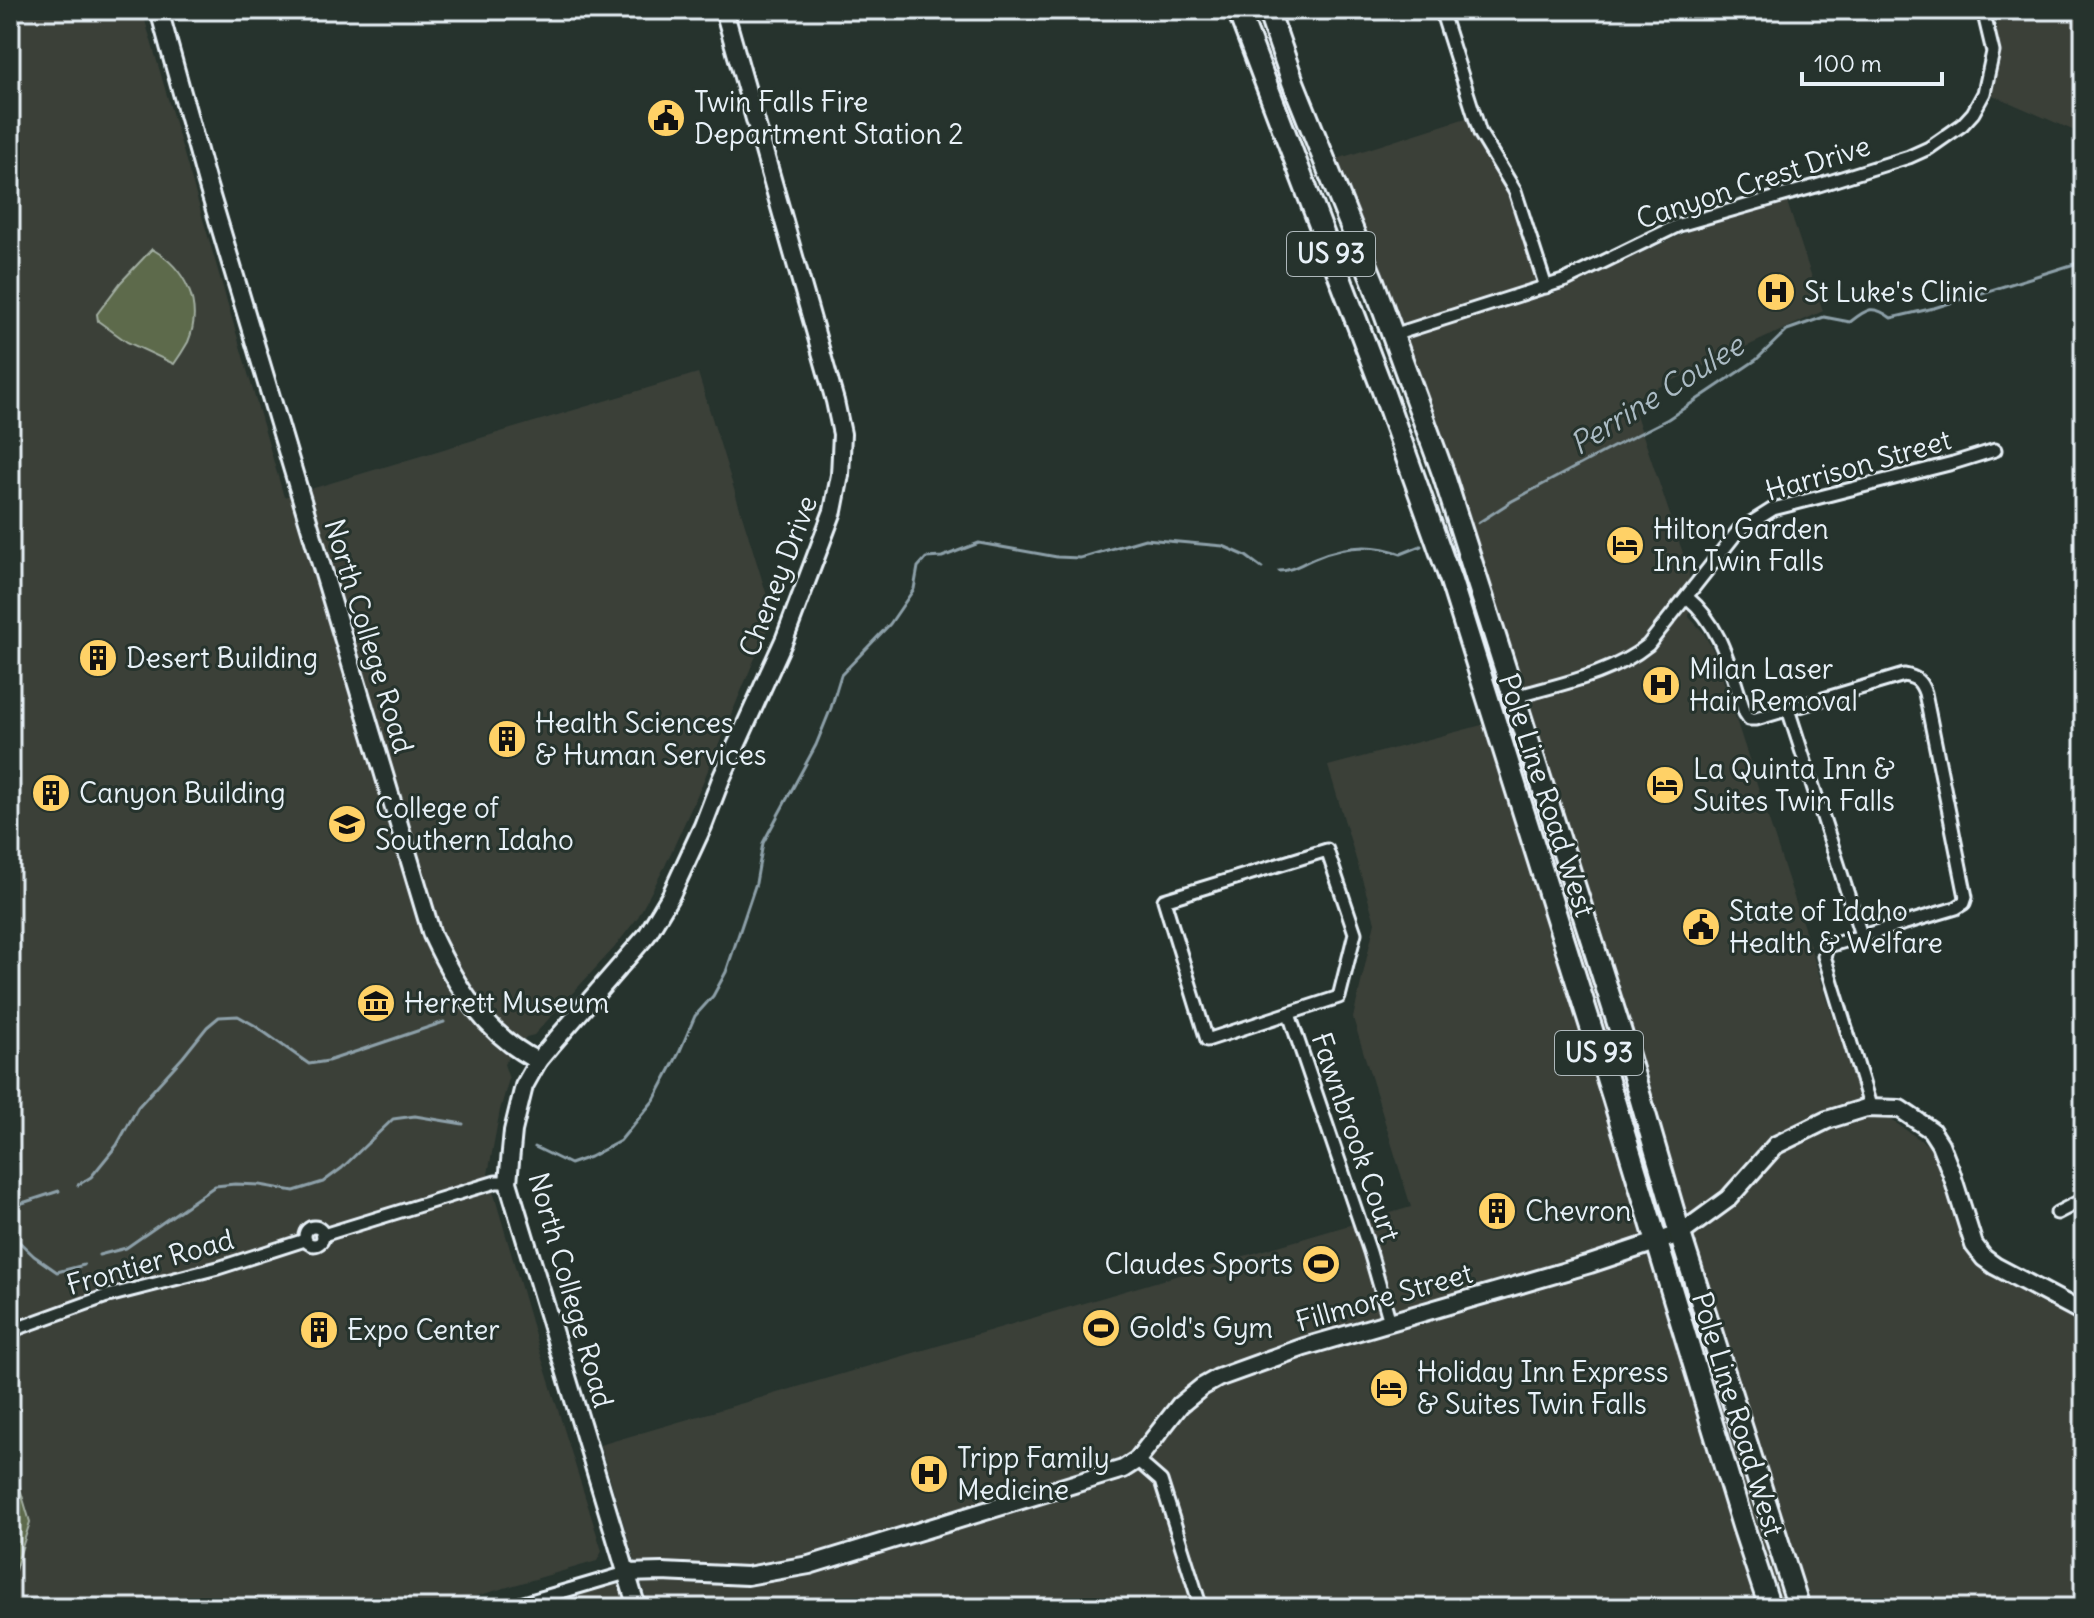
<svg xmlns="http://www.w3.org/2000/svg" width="2094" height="1618" viewBox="0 0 2094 1618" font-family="Delius,sans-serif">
	<rect width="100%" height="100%" fill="#26332d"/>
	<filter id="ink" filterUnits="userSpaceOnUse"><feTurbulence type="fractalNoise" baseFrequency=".0125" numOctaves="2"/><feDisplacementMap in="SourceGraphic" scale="16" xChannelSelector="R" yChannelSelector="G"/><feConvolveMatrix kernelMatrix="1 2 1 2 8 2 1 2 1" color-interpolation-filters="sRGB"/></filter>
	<g filter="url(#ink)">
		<g fill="#3b4039">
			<path d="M 26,10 L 142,10 L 284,497 L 698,373 L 773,615 L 703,782 L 665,866 L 638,917 L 614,948 L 534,1035 L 526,1037 L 504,1064 L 509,1079 L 500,1110 L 488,1174 L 539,1349 L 602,1551 L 597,1561 L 435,1608 L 10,1608 L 10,14 Z"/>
			<path d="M 1994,10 L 2084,10 L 2084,135 L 1988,93 L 1998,62 L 1996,18 Z"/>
			<path d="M 1466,118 L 1505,184 L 1523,236 L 1551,295 L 1693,229 L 1787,202 L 1823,311 L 1631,400 L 1689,571 L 1689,617 L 1703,632 L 1714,652 L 1834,1020 L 1890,1119 L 1932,1148 L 1973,1260 L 2084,1324 L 2084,1608 L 649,1608 L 600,1445 L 1411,1207 L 1353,1018 L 1375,922 L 1328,766 L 1482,725 L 1528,710 L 1448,454 L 1337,159 Z"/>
			<path d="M 618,1581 L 626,1608 L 521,1608 Z"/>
		</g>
		<g fill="#5d6a4b" stroke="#a2aea2" stroke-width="2">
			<path d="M 152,249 C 185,268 204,304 188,342 C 184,349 179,357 174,364 L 127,342 L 98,321 L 97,314 L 121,282 Z"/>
			<path d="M 10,1455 L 30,1522 L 10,1586 Z"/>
		</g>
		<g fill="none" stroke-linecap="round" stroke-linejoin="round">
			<g stroke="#8da0a9" stroke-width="3">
				<path d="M 1478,523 L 1512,501 L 1611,448 L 1668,419 L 1756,360 L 1787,330 L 1824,317 L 1850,322 C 1867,309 1873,304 1891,318 L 1934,308 L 2084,261"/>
				<path d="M 1279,571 C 1292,571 1303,563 1315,558 C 1343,546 1371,542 1401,554 L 1421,546"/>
				<path d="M 535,1147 L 570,1164 L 590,1157 L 620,1141 L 654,1100 L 679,1053 L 695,1016 L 713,996 L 726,972 L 756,883 L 763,843 L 816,745 L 831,708 L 841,675 L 890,624 L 914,589 L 918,567 L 926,558 L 942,557 L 979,543 L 1057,557 L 1080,558 L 1145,539 L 1223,546 L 1246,556 L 1262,568"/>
				<path d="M 78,1185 L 91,1177 L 117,1145 L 138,1107 L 183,1057 L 207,1027 L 219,1017 L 238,1016 L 254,1025 L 309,1064 L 328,1061 L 444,1022"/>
				<path d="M 10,1207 L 59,1191"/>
				<path d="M 10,1233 L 34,1256 L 57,1272 L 84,1265"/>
				<path d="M 99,1255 L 126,1248 L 215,1186 L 235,1184 L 260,1185 L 294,1191 L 323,1182 L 342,1168 L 393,1119 L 415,1116 L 463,1124"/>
			</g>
			<g stroke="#e8f1f8" stroke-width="17">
				<g id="street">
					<path d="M 1441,10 L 1480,133 L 1515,191 L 1546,287"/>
					<path d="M 1393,335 L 1566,280 L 1679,225 L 1816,186 L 1909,157 L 1929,148 L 1962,125 L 1973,113 L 1984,93 L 1993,52 L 1983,10"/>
					<path d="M 1687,597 C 1723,627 1730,670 1745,713 L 1749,719 L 1756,719 L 1904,675 C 1916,677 1921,681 1925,693 L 1966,897 L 1964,903 L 1956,908 L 1828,946 L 1824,956 L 1871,1109"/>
					<path d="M 1515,697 C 1560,684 1611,675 1648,645 L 1738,531 L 1773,509 L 1953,463 L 1995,450"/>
					<path d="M 1788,709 L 1861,935"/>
					<path d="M 1327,850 L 1355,933 L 1339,997 L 1207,1040 L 1164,900 Z"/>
					<path d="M 1289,1014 L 1370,1252 L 1390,1322"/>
					<path d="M 2057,1213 L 2084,1199"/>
					<circle cx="314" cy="1236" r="9"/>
					<path d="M 323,1235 L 466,1191 L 496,1182 L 508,1182"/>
					<path d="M 10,1331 L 104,1297 L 218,1268 L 305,1240"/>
					<path d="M 1137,1460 L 1161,1481 L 1201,1608"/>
					<path d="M 507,1608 L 626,1573"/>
				</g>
			</g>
			<g stroke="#e8f1f8" stroke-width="22">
				<g id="secondary">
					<path d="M 159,10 L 207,183 L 432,935 C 456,986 485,1035 538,1061"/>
					<path d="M 626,1573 L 662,1572 L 747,1576 L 809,1565 L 1123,1469 L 1137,1460 L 1180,1405 L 1202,1387 L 1218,1378 L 1304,1347 L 1590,1264 L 1680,1234 L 1728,1199 L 1776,1145 L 1827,1120 L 1866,1108 L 1900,1109 L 1931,1130 L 1940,1144 L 1951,1172 L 1974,1245 L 1984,1258 L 1995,1266 L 2084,1313"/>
					<path d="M 637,1608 L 508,1182 L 513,1131 L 524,1086 L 538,1061 L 553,1043 L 647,935 L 671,895 L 703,826 L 721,779 L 785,638 L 833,511 L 840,475 L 842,434 L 835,401 L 724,10"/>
				</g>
			</g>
			<g stroke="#e8f1f8" stroke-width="26">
				<g id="highway">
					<path d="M 1238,10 L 1382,388 L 1451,581 L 1613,1097 L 1743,1526 L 1770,1608"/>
					<path d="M 1268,10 L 1293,82 L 1373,281 L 1443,473 L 1624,1042 L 1680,1234 L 1799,1608"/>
				</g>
			</g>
			<use href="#street" stroke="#26332d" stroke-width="11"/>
			<use href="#secondary" stroke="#26332d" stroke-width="16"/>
			<use href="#highway" stroke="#26332d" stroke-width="20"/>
		</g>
	</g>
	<defs>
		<g id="civic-disc" transform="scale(2)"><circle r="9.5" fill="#ffd166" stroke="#26332d"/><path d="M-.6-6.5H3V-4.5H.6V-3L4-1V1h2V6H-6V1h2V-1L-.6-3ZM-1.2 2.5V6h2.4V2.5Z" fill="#111"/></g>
		<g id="hospital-disc" transform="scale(2)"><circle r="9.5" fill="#ffd166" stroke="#26332d"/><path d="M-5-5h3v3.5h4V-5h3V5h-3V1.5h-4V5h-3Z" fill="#111"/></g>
		<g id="hotel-disc" transform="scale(2)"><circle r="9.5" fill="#ffd166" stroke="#26332d"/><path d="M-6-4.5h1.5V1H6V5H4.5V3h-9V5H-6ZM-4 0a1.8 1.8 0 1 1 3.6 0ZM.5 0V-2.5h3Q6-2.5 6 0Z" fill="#111"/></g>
		<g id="building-disc" transform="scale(2)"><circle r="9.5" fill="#ffd166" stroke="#26332d"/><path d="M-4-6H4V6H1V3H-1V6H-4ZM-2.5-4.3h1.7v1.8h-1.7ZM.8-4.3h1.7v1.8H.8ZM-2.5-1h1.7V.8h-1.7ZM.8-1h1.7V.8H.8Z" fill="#111"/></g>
		<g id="university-disc" transform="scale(2)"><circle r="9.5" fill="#ffd166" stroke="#26332d"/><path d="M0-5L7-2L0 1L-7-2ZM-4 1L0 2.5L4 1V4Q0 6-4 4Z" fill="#111"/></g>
		<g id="museum-disc" transform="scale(2)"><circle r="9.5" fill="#ffd166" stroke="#26332d"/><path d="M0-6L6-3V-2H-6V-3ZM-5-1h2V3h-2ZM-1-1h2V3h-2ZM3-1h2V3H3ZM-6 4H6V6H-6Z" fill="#111"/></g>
		<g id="stadium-disc" transform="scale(2)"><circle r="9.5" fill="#ffd166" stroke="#26332d"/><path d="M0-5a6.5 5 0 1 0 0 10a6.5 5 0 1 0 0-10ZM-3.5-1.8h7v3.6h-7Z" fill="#111"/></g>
	</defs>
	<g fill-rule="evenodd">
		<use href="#civic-disc" x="666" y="118"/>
		<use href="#hospital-disc" x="1776" y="292"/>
		<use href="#hotel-disc" x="1625" y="545"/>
		<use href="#building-disc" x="98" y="658"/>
		<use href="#hospital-disc" x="1661" y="685"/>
		<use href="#building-disc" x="507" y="739"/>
		<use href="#hotel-disc" x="1665" y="785"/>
		<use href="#building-disc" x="51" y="793"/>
		<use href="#university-disc" x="347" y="824"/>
		<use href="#civic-disc" x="1701" y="927"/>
		<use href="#museum-disc" x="376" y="1003"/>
		<use href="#building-disc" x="1497" y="1211"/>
		<use href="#stadium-disc" x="1321" y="1264"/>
		<use href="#stadium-disc" x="1101" y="1328"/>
		<use href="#building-disc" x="319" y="1330"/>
		<use href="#hotel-disc" x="1389" y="1388"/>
		<use href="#hospital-disc" x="929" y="1474"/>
	</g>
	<g text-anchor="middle" stroke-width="6" stroke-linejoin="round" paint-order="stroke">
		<g fill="#26332d" stroke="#aeb8bb" stroke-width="2">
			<rect x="1287" y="232" width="88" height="44" rx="6"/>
			<rect x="1555" y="1031" width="88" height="44" rx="6"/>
		</g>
		<g font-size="26" font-weight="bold" fill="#e8f1f8">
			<text x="1331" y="263">US 93</text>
			<text x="1599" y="1062">US 93</text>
		</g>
		<g font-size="28" fill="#e8f1f8" stroke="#26332d" text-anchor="start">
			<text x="694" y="112">Twin Falls Fire<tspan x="694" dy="32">Department Station 2</tspan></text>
			<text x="1804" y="302">St Luke's Clinic</text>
			<text x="1653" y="539">Hilton Garden<tspan x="1653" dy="32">Inn Twin Falls</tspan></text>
			<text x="126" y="668">Desert Building</text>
			<text x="1689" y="679">Milan Laser<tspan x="1689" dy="32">Hair Removal</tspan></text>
			<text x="535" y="733">Health Sciences<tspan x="535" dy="32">&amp; Human Services</tspan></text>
			<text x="1693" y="779">La Quinta Inn &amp;<tspan x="1693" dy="32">Suites Twin Falls</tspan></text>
			<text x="79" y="803">Canyon Building</text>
			<text x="375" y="818">College of<tspan x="375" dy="32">Southern Idaho</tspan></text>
			<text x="1729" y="921">State of Idaho<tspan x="1729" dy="32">Health &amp; Welfare</tspan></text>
			<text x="404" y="1013">Herrett Museum</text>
			<text x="1525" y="1221">Chevron</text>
			<text x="1293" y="1274" text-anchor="end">Claudes Sports</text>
			<text x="1129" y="1338">Gold's Gym</text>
			<text x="347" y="1340">Expo Center</text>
			<text x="1417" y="1382">Holiday Inn Express<tspan x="1417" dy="32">&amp; Suites Twin Falls</tspan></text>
			<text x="957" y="1468">Tripp Family<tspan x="957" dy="32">Medicine</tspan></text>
		</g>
		<g font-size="28" fill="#e8f1f8" stroke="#26332d">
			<text transform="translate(1753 182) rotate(-18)" y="10">Canyon Crest Drive</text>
			<text transform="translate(1858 465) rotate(-16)" y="10">Harrison Street</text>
			<text transform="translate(778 576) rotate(-69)" y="10">Cheney Drive</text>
			<text transform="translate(369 636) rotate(73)" y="10">North College Road</text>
			<text transform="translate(1547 795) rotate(72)" y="10">Pole Line Road West</text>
			<text transform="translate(1356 1137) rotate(71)" y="10">Fawnbrook Court</text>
			<text transform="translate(150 1262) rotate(-16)" y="10">Frontier Road</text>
			<text transform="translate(571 1290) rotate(74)" y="10">North College Road</text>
			<text transform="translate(1384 1297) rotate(-16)" y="10">Fillmore Street</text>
			<text transform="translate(1738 1414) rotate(73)" y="10">Pole Line Road West</text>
		</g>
		<g font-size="30" font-style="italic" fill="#abbbc4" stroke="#26332d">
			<text transform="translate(1657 395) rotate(-32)" y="10">Perrine Coulee</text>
		</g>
	</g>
	<rect width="2094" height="1618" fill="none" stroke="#26332d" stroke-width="40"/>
	<rect x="20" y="20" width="2054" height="1578" fill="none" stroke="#e8f1f8" stroke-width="3" filter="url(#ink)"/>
	<path d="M1802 72v12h140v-12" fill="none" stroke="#e8f1f8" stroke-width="4"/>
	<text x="1814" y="72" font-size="24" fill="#e8f1f8" stroke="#26332d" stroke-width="6" paint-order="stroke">100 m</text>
</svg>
